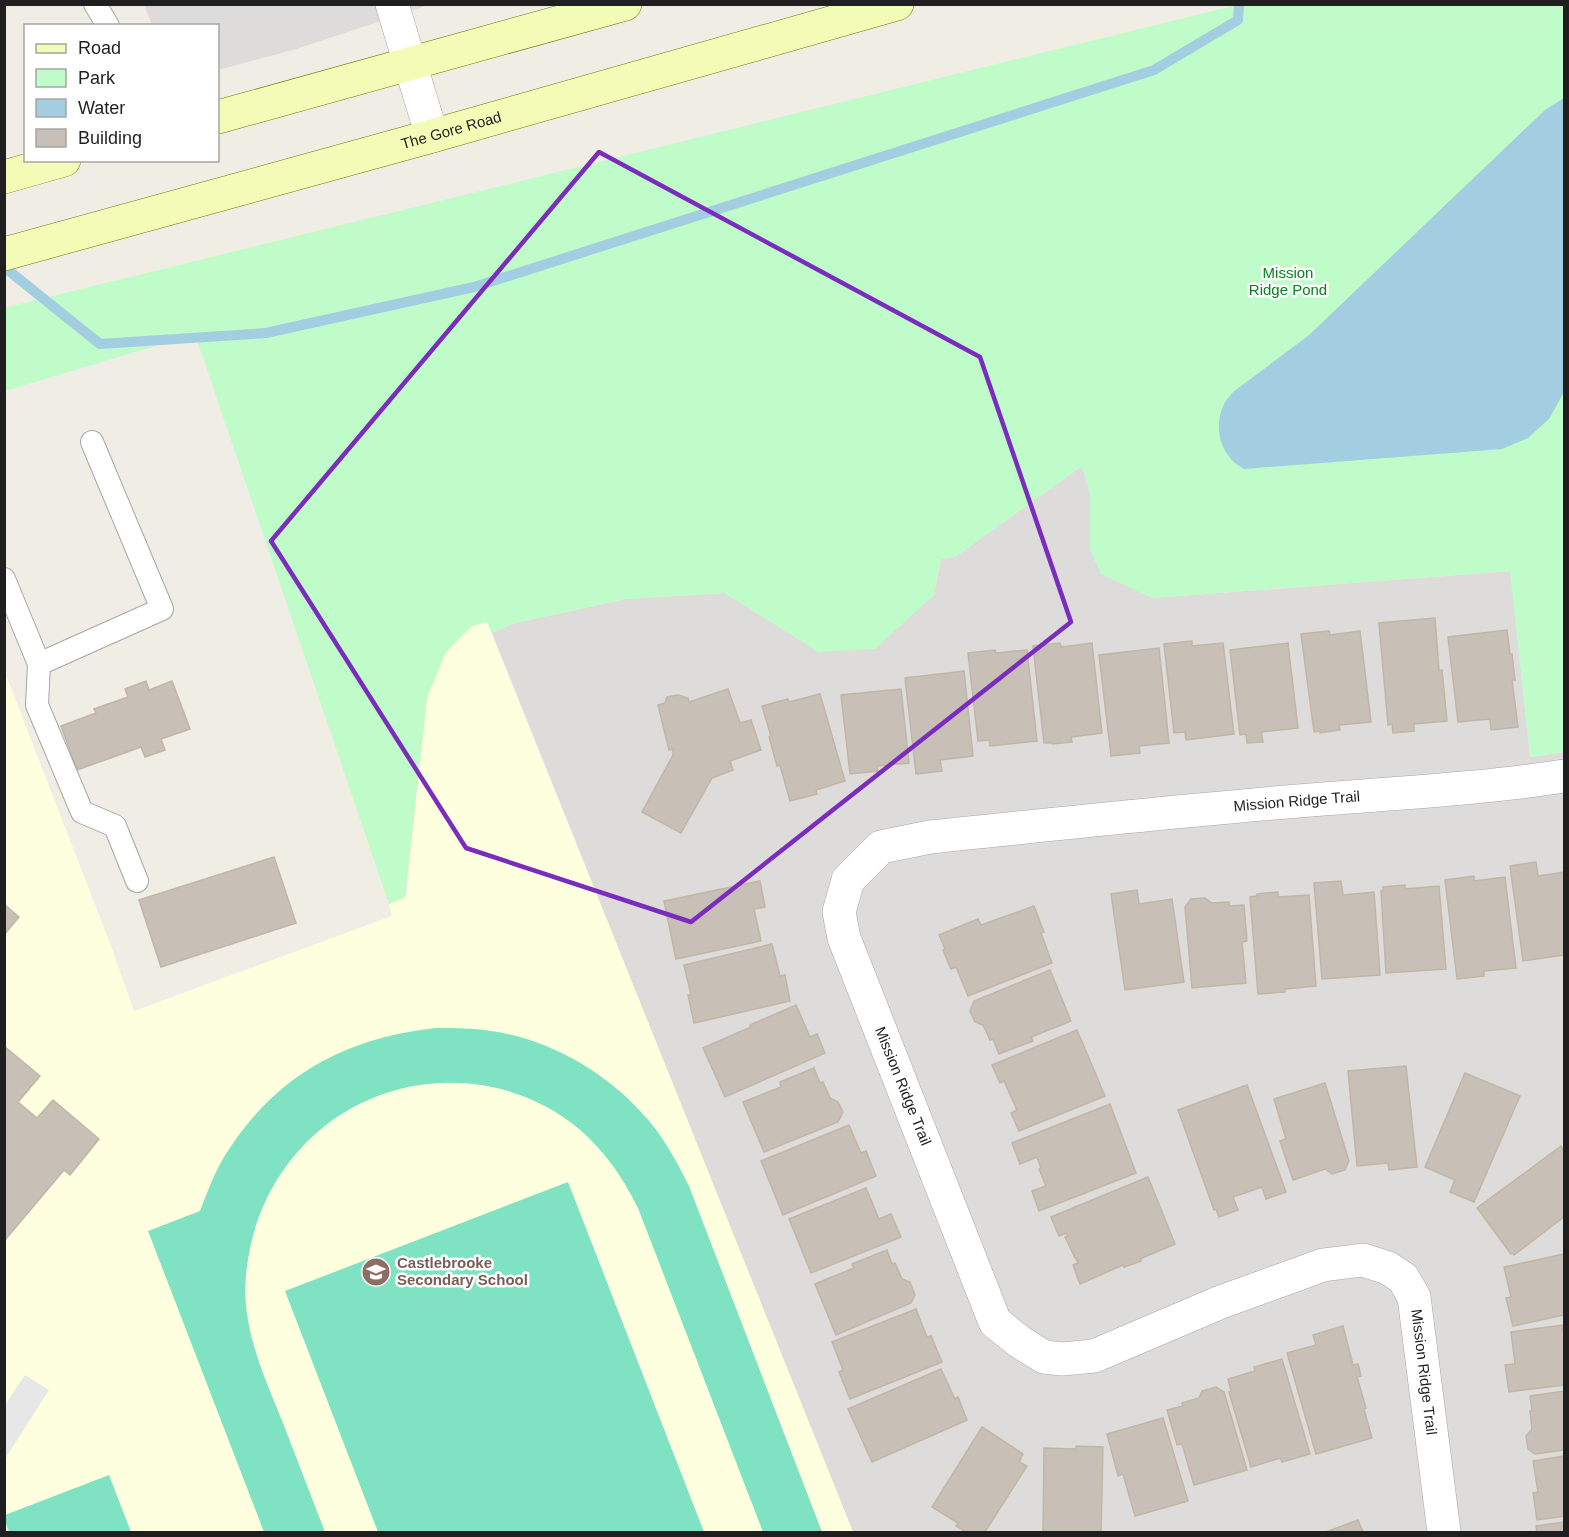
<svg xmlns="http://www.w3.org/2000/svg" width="1569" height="1537" viewBox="0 0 1569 1537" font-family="Arial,sans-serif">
	<rect width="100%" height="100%" fill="#f0ede4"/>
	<g fill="#dddcdb">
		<path d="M 144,5 L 429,5 L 296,49 L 218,70 L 218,26 L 152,25 Z"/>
		<path d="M 1082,466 L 1090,493 L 1090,550 L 1152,598 L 1511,571 L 1530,757 L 1564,752 L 1564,1532 L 853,1532 L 492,633 L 515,623 L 626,599 L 725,593 L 819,652 L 934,596 L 941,559 L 955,557 Z"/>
	</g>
	<path fill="#fdffde" d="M 487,622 L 853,1532 L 5,1532 L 4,670 L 111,946 L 134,1011 L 392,916 L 389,904 L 406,897 L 427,698 L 446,652 L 472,626 Z"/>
	<path fill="#bffcc9" d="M 1237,5 L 1564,5 L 1564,752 L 1530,757 L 1510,571 L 1152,598 L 1101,574 L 1090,550 L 1090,494 L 1082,466 L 955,557 L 941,559 L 934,595 L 875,649 L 819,652 L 724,593 L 626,599 L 515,623 L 492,633 L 487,622 L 472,626 L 446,652 L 427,698 L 405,897 L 389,904 L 195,334 L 5,391 L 4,308 Z"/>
	<g fill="#7fe3c3">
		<path d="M 436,1028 C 455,1028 473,1028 491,1031 C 548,1039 604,1071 642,1113 C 662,1134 676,1160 689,1186 L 822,1532 L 763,1532 L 638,1208 C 623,1178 605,1151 579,1129 C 552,1106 516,1090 481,1085 C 360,1068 257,1154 246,1275 C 241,1327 264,1376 283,1423 C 297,1459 311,1496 325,1532 L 264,1532 L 148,1231 L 200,1211 C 207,1193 214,1174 224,1157 C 274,1076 344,1038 436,1028 Z"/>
		<path d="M 568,1182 L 704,1532 L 378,1532 L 285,1291 Z"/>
		<path d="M 109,1475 L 131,1532 L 9,1532 L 5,1521 L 5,1515 Z"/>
	</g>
	<path fill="#e7e7e7" d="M 25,1375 L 49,1390 L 5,1459 L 5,1405 Z"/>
	<path fill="#a3cde0" d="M 1564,98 L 1564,392 L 1549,419 L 1528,438 L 1502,449 L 1244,469 C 1240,466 1235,464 1232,460 C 1218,446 1215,422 1224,404 C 1226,400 1230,396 1233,392 L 1308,336 L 1545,110 Z"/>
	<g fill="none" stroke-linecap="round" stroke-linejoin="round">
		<path stroke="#a3cde0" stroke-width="10" d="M 4,267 L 100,344 L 266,333 L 474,287 L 1154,70 L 1238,20 L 1239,4"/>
	</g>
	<g fill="#c8c0b7" stroke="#c2b5a6" stroke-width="1.5">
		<path d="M 1435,618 L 1439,670 L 1442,670 L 1447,721 L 1414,724 L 1414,731 L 1393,733 L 1392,724 L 1388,725 L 1379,623 Z"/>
		<path d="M 1507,630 L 1510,654 L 1512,654 L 1515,680 L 1512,680 L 1518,727 L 1491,730 L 1490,719 L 1458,722 L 1448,637 Z"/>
		<path d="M 1329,631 L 1330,635 L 1360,631 L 1371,722 L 1339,725 L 1340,730 L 1320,733 L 1320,731 L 1314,732 L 1301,634 Z"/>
		<path d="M 1192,641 L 1192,646 L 1223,643 L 1234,734 L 1186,740 L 1185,732 L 1174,733 L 1164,644 Z"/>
		<path d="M 1060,643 L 1061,647 L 1092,643 L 1102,733 L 1071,737 L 1072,742 L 1052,744 L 1051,743 L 1044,743 L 1033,646 Z"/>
		<path d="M 1288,643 L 1298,728 L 1261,732 L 1263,742 L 1247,743 L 1246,734 L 1240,735 L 1230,650 Z"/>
		<path d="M 1159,648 L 1169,743 L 1139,746 L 1140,753 L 1111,756 L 1099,655 Z"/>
		<path d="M 995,650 L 996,653 L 1027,650 L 1037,741 L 990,746 L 989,740 L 978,741 L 968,653 Z"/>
		<path d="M 964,671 L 973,756 L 940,760 L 942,771 L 916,774 L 905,678 Z"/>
		<path d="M 146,681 L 149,690 L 172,681 L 190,729 L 161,739 L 165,750 L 145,757 L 141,747 L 77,770 L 61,726 L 96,713 L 94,709 L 128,697 L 125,689 Z"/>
		<path d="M 728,689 L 740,723 L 751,720 L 761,750 L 730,761 L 733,770 L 712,778 L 681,833 L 642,812 L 673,755 L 673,749 L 669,750 L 658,705 L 665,703 L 667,697 L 678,695 L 688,698 L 689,702 Z"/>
		<path d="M 901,689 L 909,763 L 877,766 L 878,771 L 850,774 L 841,695 Z"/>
		<path d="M 820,694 L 845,781 L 816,790 L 817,794 L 790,801 L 780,765 L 777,766 L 769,737 L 771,736 L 762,706 L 788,699 L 789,702 Z"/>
		<path d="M 274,857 L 296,923 L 161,967 L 139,900 Z"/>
		<path d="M 1536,862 L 1538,876 L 1564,872 L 1564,955 L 1523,961 L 1510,866 Z"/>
		<path d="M 1474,876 L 1474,881 L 1505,877 L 1516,968 L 1484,971 L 1484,976 L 1457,979 L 1445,880 Z"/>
		<path d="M 760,881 L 765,907 L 754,909 L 761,941 L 676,959 L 664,901 Z"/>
		<path d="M 1341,881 L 1343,895 L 1374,892 L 1380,975 L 1322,979 L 1314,883 Z"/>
		<path d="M 1405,885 L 1405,889 L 1439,886 L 1446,969 L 1386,973 L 1381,891 L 1383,890 L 1383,887 Z"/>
		<path d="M 1137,890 L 1139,904 L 1172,899 L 1184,982 L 1125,990 L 1111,894 Z"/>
		<path d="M 1278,892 L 1278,897 L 1309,895 L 1316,986 L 1285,989 L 1285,992 L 1258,994 L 1250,897 L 1257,896 L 1257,894 Z"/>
		<path d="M 1205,898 L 1212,903 L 1229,902 L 1229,906 L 1244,905 L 1247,941 L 1242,942 L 1246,983 L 1192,988 L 1185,907 L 1191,899 Z"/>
		<path d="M 4,904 L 19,917 L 4,935 Z"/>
		<path d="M 1034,906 L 1044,932 L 1041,933 L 1052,963 L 968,996 L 956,967 L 951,969 L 943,950 L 945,949 L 939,935 L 978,919 L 981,925 Z"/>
		<path d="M 772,944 L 780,976 L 785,975 L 790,1001 L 694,1023 L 688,995 L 691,995 L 684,965 Z"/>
		<path d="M 1050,970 L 1071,1021 L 1031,1037 L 1033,1041 L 999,1054 L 993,1039 L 990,1040 L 983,1025 L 975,1022 L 970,1011 L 974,1001 Z"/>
		<path d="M 796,1005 L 810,1037 L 817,1034 L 825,1053 L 725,1097 L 703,1048 L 751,1027 L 750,1025 Z"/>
		<path d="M 1077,1030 L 1105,1096 L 1019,1131 L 1011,1113 L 1017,1110 L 1004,1081 L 1000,1083 L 992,1065 Z"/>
		<path d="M 4,1046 L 40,1076 L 18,1102 L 37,1118 L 53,1100 L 99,1139 L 70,1175 L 64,1170 L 5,1240 Z"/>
		<path d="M 1406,1066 L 1417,1167 L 1389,1170 L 1388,1163 L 1357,1166 L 1348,1071 Z"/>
		<path d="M 814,1068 L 820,1083 L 823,1082 L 830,1098 L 838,1102 L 843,1112 L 838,1122 L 764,1152 L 743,1102 L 781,1087 L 780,1082 Z"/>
		<path d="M 1465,1073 L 1520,1096 L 1474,1202 L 1450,1192 L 1455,1180 L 1425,1167 Z"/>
		<path d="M 1325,1083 L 1349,1161 L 1345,1170 L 1332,1174 L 1325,1169 L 1293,1180 L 1280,1141 L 1286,1139 L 1274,1099 Z"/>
		<path d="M 1247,1085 L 1286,1192 L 1266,1199 L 1262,1187 L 1233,1197 L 1238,1210 L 1219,1217 L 1216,1209 L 1214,1210 L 1178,1110 Z"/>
		<path d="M 1110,1104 L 1136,1173 L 1039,1211 L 1032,1191 L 1046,1186 L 1039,1169 L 1041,1168 L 1037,1157 L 1020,1164 L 1012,1143 Z"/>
		<path d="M 849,1125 L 861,1153 L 866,1151 L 876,1176 L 783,1215 L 761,1161 Z"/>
		<path d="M 1561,1146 L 1564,1151 L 1564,1217 L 1514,1255 L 1512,1253 L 1511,1254 L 1477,1208 Z"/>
		<path d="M 1148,1177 L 1175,1244 L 1140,1259 L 1141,1261 L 1124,1267 L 1123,1265 L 1080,1284 L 1073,1265 L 1078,1263 L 1076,1258 L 1075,1258 L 1065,1237 L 1068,1236 L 1066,1233 L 1059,1236 L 1051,1217 Z"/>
		<path d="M 866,1188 L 879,1219 L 891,1214 L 901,1237 L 811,1273 L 789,1219 Z"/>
		<path d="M 887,1250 L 892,1264 L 895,1263 L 902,1279 L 910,1282 L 915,1295 L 911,1303 L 836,1335 L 815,1284 L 854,1268 L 852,1264 Z"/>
		<path d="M 1564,1254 L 1564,1315 L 1513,1326 L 1506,1298 L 1511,1297 L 1504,1267 Z"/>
		<path d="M 916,1309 L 927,1337 L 931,1336 L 942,1362 L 850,1399 L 839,1372 L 843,1370 L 832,1342 Z"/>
		<path d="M 1562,1325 L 1562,1330 L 1564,1329 L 1564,1385 L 1509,1392 L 1505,1365 L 1515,1364 L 1511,1332 Z"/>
		<path d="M 1343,1326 L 1353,1365 L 1358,1364 L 1361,1376 L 1357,1377 L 1366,1408 L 1364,1409 L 1372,1438 L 1316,1454 L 1287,1353 L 1316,1345 L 1313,1335 Z"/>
		<path d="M 1282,1359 L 1310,1454 L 1282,1462 L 1280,1458 L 1251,1467 L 1229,1392 L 1231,1391 L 1228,1379 L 1255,1371 L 1254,1367 Z"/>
		<path d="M 941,1369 L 955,1399 L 958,1397 L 967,1420 L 872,1462 L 848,1409 Z"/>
		<path d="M 1216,1387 L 1224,1392 L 1247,1470 L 1194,1485 L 1182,1444 L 1177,1445 L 1167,1410 L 1183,1406 L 1182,1403 L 1199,1398 L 1202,1391 Z"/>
		<path d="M 1564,1391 L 1564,1450 L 1535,1454 L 1528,1449 L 1526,1436 L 1532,1429 L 1530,1411 L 1532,1411 L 1530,1396 Z"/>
		<path d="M 1163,1418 L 1188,1501 L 1135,1516 L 1123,1474 L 1118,1476 L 1107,1434 Z"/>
		<path d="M 982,1427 L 1023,1454 L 1019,1462 L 1027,1466 L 985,1532 L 966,1532 L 956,1526 L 958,1523 L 932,1507 Z"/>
		<path d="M 1076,1446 L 1103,1447 L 1101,1532 L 1043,1532 L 1044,1448 L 1076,1449 Z"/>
		<path d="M 1564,1456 L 1564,1516 L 1537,1520 L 1533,1493 L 1538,1492 L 1533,1461 Z"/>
		<path d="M 1358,1520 L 1363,1532 L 1326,1532 Z"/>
		<path d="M 1564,1522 L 1564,1532 L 1537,1532 L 1536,1526 Z"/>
	</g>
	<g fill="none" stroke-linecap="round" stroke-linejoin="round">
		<g stroke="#a6a6a6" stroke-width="24">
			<g id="service">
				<path d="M 95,4 L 108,26"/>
				<path d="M 4,579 L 39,664 L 162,609 L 92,442"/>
				<path d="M 39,664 L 37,705 L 82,812 L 115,826 L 137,881"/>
			</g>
		</g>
		<g stroke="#a6a6a6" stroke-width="34">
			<g id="minor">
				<path d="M 392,4 L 432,136"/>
				<path id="s1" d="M 1444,1532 L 1414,1297 L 1403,1278 L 1388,1268 L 1363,1260 L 1323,1265 L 1221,1302 L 1094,1356 L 1062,1359 L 1044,1357 L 1020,1342 L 995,1322 L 844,938 L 839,912 L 848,880 L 881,847 L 930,837 C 1057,824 1184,810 1311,800 C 1396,793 1480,789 1564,776"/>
			</g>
		</g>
		<g stroke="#657b00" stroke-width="34">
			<g id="secondary">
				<path d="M 218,117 L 625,4"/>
				<path d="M 4,177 L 64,160"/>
				<path id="s2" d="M 4,254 L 432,136 L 897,4"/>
			</g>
		</g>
		<use href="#service" stroke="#fff" stroke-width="22"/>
		<use href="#minor" stroke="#fff" stroke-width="33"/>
		<use href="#secondary" stroke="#f3fcb6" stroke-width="33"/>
	</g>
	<path fill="none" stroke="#7b2cbf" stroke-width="4.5" stroke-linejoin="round" d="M 599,152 L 980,357 L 1071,622 L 691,922 L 466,848 L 271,541 Z"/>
	<defs>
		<g id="school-disc" transform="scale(1.5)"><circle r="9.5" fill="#8d6e63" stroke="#fff"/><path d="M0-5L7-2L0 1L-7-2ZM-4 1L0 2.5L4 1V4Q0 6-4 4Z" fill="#fff"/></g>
	</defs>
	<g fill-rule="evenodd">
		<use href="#school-disc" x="376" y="1272"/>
	</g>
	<g text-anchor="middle" stroke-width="5" stroke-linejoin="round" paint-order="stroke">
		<g font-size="15" fill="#1f1f1f" stroke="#fff">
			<text dy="5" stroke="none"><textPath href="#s2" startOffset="464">The Gore Road</textPath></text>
			<text dy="5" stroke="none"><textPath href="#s1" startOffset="1638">Mission Ridge Trail</textPath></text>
			<text transform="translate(903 1086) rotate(68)" y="5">Mission Ridge Trail</text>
			<text transform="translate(1424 1372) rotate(83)" y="5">Mission Ridge Trail</text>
		</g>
		<g font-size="15" fill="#06831a" stroke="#fff">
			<text x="1288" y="278">Mission<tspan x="1288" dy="17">Ridge Pond</tspan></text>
		</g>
		<g font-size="15" font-weight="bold" fill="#785e54" stroke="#fff" text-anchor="start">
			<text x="397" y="1268">Castlebrooke<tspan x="397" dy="17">Secondary School</tspan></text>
		</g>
	</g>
	<rect width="1569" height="1537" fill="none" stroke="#1f1f1f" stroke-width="12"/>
	<rect x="24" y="24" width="195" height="138" fill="#ffffff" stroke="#a5a5a5" stroke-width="1.5"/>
	<rect x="36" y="44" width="30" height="9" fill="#f3fcb6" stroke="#a5a5a5" stroke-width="1.5"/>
	<text x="78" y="54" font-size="18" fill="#1f1f1f">Road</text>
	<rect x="36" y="69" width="30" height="18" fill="#bffcc9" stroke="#a5a5a5" stroke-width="1.5"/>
	<text x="78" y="84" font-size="18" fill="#1f1f1f">Park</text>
	<rect x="36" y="99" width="30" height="18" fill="#a3cde0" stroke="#a5a5a5" stroke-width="1.5"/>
	<text x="78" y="114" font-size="18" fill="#1f1f1f">Water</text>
	<rect x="36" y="129" width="30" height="18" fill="#c8c0b7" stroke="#a5a5a5" stroke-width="1.5"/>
	<text x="78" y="144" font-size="18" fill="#1f1f1f">Building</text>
</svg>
